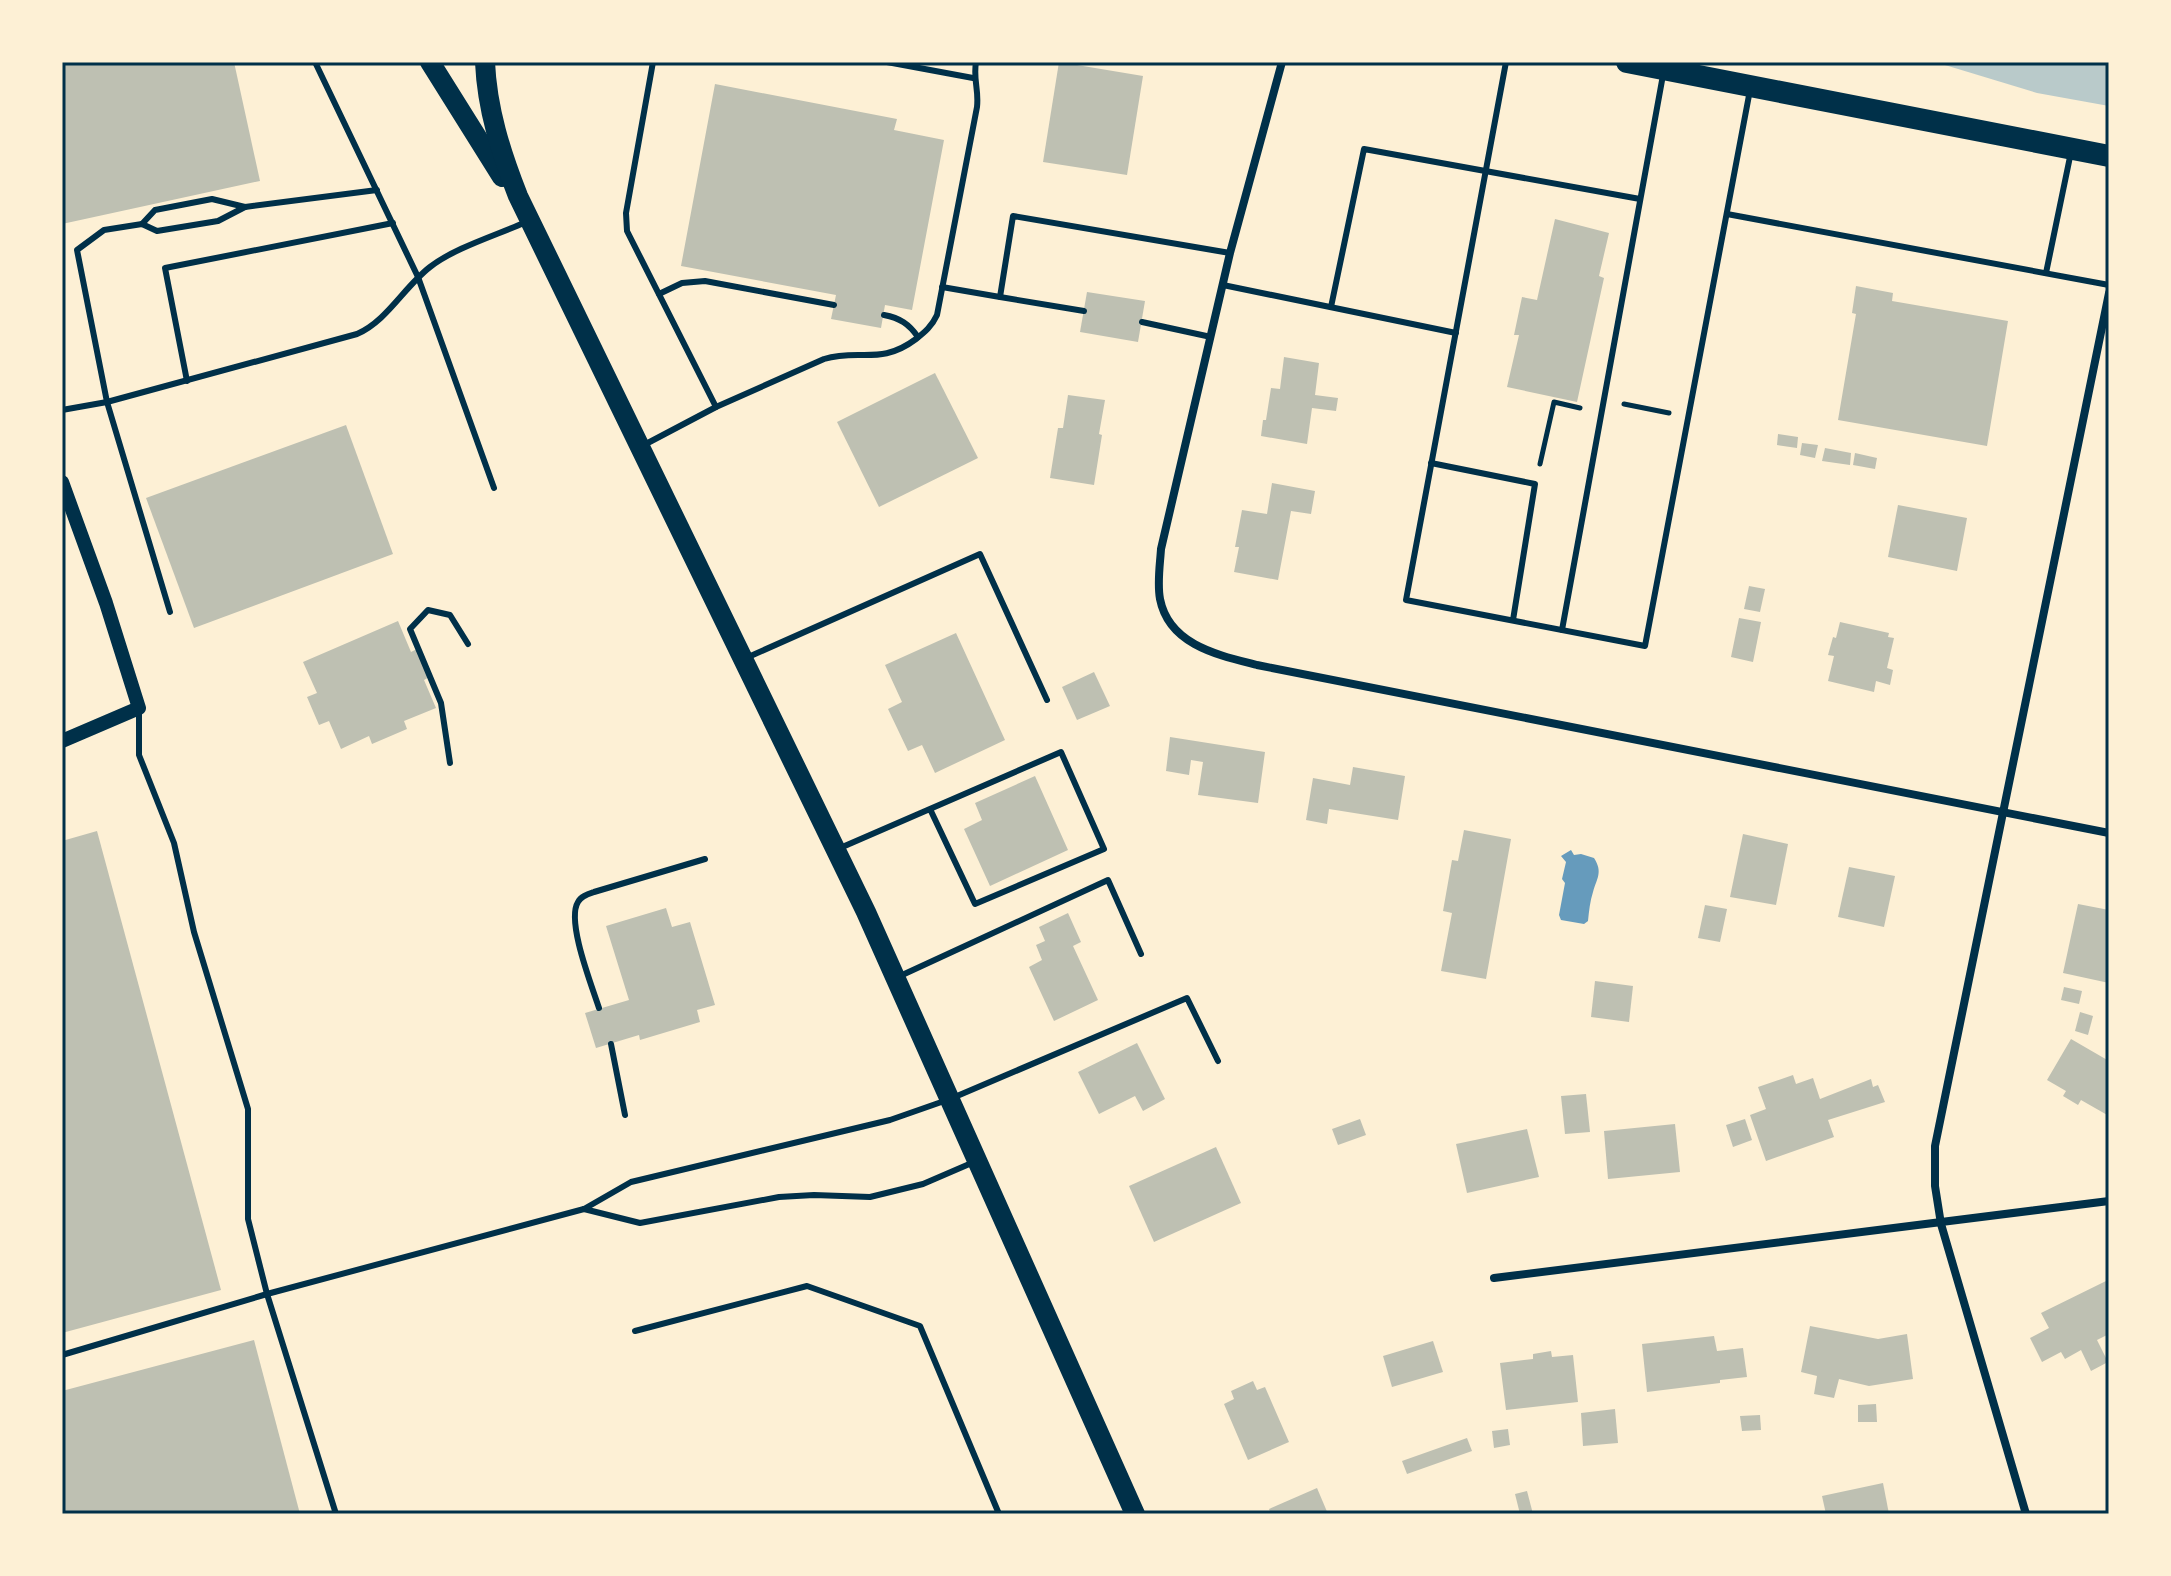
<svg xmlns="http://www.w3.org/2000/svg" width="2171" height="1576" viewBox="0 0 2171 1576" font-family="'PT Serif',serif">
	<rect width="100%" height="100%" fill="#fdf0d5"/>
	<path fill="#b9caca" d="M 1935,62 L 2109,62 L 2109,106 L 2037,93 Z"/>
	<path fill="#669bbc" d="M 1571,850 L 1574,855 L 1581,854 L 1594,858 C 1603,872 1597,878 1593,892 C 1590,901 1589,911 1588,921 L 1584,924 L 1561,920 L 1559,915 L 1565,883 L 1562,879 L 1566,862 L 1561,856 Z"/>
	<g fill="#bec0b2">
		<path d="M 62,62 L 234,62 L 260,181 L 62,224 Z"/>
		<path d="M 1059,62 L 1143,76 L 1127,175 L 1043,162 Z"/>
		<path d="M 715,84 L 897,119 L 894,130 L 944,140 L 912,310 L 885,305 L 881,328 L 831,319 L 836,295 L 681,266 Z"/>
		<path d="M 1555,219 L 1609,233 L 1599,276 L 1604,278 L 1577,402 L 1507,387 L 1519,335 L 1514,335 L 1522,297 L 1537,300 Z"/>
		<path d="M 1856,286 L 1893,293 L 1892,301 L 2008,321 L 1987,446 L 1838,420 L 1856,314 L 1852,313 Z"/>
		<path d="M 1087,292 L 1145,301 L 1138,342 L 1080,332 Z"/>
		<path d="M 1284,357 L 1319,363 L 1315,395 L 1338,398 L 1336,411 L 1312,408 L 1307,444 L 1261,436 L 1263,420 L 1266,420 L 1271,388 L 1280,389 Z"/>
		<path d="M 935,373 L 978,458 L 879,507 L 837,422 Z"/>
		<path d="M 1068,395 L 1105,400 L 1099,434 L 1102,435 L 1094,485 L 1050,478 L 1058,428 L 1063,428 Z"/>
		<path d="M 346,425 L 393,554 L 194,628 L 146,498 Z"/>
		<path d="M 1778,434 L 1798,437 L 1797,448 L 1777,445 Z"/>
		<path d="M 1802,443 L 1818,445 L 1815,458 L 1800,455 Z"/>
		<path d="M 1825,448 L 1851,453 L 1850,465 L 1822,461 Z"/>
		<path d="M 1855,453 L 1877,458 L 1875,469 L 1853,465 Z"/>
		<path d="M 1272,483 L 1315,491 L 1311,514 L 1291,511 L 1278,580 L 1234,572 L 1239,547 L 1235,547 L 1242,510 L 1267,514 Z"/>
		<path d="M 1898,505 L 1967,518 L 1957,571 L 1888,557 Z"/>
		<path d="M 1749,586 L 1765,589 L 1760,612 L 1744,609 Z"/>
		<path d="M 1739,618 L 1761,622 L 1753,662 L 1731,657 Z"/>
		<path d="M 398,621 L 411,652 L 419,648 L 431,676 L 424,680 L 436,708 L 404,721 L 407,729 L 372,744 L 369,736 L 341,749 L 329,721 L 319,725 L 307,697 L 317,693 L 303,662 Z"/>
		<path d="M 1840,622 L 1889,633 L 1888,637 L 1894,638 L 1887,668 L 1893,670 L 1890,685 L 1876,681 L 1874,692 L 1828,681 L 1834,656 L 1828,655 L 1833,637 L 1836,638 Z"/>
		<path d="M 956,633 L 1005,740 L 935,773 L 922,745 L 908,751 L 888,709 L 902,702 L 885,665 Z"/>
		<path d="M 1094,672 L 1110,706 L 1077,720 L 1062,687 Z"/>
		<path d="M 1170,737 L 1265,752 L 1258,803 L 1198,795 L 1203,762 L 1191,760 L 1189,775 L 1166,771 Z"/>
		<path d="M 1353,767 L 1405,776 L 1398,820 L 1329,809 L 1327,824 L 1306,820 L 1313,778 L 1350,785 Z"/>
		<path d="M 1035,776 L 1068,850 L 990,886 L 964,829 L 982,820 L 975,803 Z"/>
		<path d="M 1464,830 L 1511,839 L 1486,979 L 1441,971 L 1452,913 L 1443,911 L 1452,860 L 1458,861 Z"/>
		<path d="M 97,831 L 221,1290 L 62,1333 L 62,841 Z"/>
		<path d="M 1743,834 L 1788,844 L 1776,905 L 1730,897 Z"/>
		<path d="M 1849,867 L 1895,876 L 1884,927 L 1838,917 Z"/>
		<path d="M 2078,904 L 2109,910 L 2109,983 L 2063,973 Z"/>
		<path d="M 1705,905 L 1727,909 L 1720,942 L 1698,938 Z"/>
		<path d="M 666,908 L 672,927 L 690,922 L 715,1005 L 697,1010 L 700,1022 L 640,1040 L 639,1035 L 596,1048 L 585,1013 L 629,1000 L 606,926 Z"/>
		<path d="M 1068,913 L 1081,942 L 1073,946 L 1098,1000 L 1054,1021 L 1029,967 L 1042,960 L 1036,945 L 1045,941 L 1039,927 Z"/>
		<path d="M 1595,981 L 1633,986 L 1629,1022 L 1591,1017 Z"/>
		<path d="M 2064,987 L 2082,991 L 2079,1004 L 2061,1000 Z"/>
		<path d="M 2080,1012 L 2093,1016 L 2088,1035 L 2075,1031 Z"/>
		<path d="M 2071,1039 L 2109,1061 L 2109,1116 L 2081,1100 L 2078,1105 L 2063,1096 L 2066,1091 L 2047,1080 Z"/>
		<path d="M 1137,1043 L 1165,1099 L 1143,1111 L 1135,1096 L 1099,1114 L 1078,1072 Z"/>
		<path d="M 1793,1075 L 1796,1084 L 1813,1078 L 1820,1099 L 1871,1079 L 1873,1087 L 1878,1085 L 1885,1102 L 1828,1120 L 1834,1137 L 1766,1161 L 1750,1115 L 1766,1109 L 1758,1087 Z"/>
		<path d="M 1586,1094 L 1590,1132 L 1565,1134 L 1561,1096 Z"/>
		<path d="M 1360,1119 L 1366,1135 L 1338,1145 L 1332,1129 Z"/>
		<path d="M 1745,1119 L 1752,1140 L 1733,1147 L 1726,1125 Z"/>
		<path d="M 1675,1124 L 1680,1172 L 1608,1179 L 1604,1131 Z"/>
		<path d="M 1527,1129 L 1539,1177 L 1467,1193 L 1456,1144 Z"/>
		<path d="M 1216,1147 L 1241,1203 L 1154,1242 L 1129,1186 Z"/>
		<path d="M 2106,1281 L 2109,1287 L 2109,1334 L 2097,1340 L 2108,1362 L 2091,1371 L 2081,1350 L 2065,1359 L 2061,1352 L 2042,1362 L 2030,1338 L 2049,1328 L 2041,1313 Z"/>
		<path d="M 1810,1326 L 1878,1339 L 1907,1334 L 1913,1379 L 1869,1386 L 1839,1379 L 1834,1398 L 1814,1394 L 1817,1376 L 1801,1372 Z"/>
		<path d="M 1714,1336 L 1717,1351 L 1743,1348 L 1747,1377 L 1720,1380 L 1720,1383 L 1647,1392 L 1642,1344 Z"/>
		<path d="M 254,1340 L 300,1514 L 62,1514 L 62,1391 Z"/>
		<path d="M 1433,1341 L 1443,1372 L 1392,1387 L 1383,1356 Z"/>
		<path d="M 1551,1351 L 1552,1357 L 1573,1355 L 1578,1402 L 1506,1410 L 1500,1363 L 1533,1359 L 1533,1354 Z"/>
		<path d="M 1253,1381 L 1257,1390 L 1265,1387 L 1289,1442 L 1248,1460 L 1224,1404 L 1234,1399 L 1231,1391 Z"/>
		<path d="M 1876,1404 L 1877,1422 L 1858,1422 L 1858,1405 Z"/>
		<path d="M 1615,1409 L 1618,1443 L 1583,1446 L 1581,1413 Z"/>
		<path d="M 1760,1415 L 1761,1430 L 1742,1431 L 1740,1416 Z"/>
		<path d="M 1508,1429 L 1510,1445 L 1494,1448 L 1492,1431 Z"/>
		<path d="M 1467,1438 L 1472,1451 L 1407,1474 L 1402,1461 Z"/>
		<path d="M 1883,1483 L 1889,1514 L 1826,1514 L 1822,1496 Z"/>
		<path d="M 1317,1488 L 1328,1514 L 1271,1514 L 1269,1509 Z"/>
		<path d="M 1527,1491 L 1533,1514 L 1520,1514 L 1515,1494 Z"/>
	</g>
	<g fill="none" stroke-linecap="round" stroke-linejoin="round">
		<g stroke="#003049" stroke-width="5">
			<path d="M 1624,404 L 1669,413"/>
			<path d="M 1540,464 L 1554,402 L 1580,408"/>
		</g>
		<g stroke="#003049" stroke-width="6">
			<path d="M 315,62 L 418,277 L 494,488"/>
			<path d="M 653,62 L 626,213 L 627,231 L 716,407"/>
			<path d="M 887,62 L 973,78"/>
			<path d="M 1506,62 L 1406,600 L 1645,646 L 1750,90"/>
			<path d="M 1727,214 L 2109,285"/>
			<path d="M 142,224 L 155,210 L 212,199 L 245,207"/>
			<path d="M 2046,273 L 2071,152"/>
			<path d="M 1223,285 L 1456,333"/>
			<path d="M 942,287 L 1000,297 L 1013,216 L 1230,253"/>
			<path d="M 659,294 L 682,283 L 705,281 L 834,305"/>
			<path d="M 1000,297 L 1084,311"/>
			<path d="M 1331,307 L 1364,149 L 1640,199"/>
			<path d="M 884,315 C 900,318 909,324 918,337"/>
			<path d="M 1142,322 L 1211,337"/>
			<path d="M 187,381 L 165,268 L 393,223"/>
			<path d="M 62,410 L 107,402 L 357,334 C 387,321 404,287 430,267 C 454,248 497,235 526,222"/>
			<path d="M 642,446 L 716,407 L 824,359 C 860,348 880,366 916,339 C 925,332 932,326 937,315 L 977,107 C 979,89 973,80 976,62"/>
			<path d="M 1431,463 L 1535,484 L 1513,620"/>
			<path d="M 170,612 L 107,402 L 77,250 L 104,230 L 142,224 L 157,231 L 218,221 L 245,207 L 377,190"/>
			<path d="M 1562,630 L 1663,75"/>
			<path d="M 746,658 L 980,554 L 1047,700"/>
			<path d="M 139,708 L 139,755 L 174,843 L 194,932 L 248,1109 L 248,1219 L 267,1294 L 336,1514"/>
			<path d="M 450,763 L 441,703 L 410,629 L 428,610 L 450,615 L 468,644"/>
			<path d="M 840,848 L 1061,752 L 1104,849 L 975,904 L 930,809"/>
			<path d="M 900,976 L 1108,880 L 1141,954"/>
			<path d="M 599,1008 C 592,986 566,921 578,902 C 581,896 588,894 594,892 L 705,859"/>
			<path d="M 611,1044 L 625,1115"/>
			<path d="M 584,1209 L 640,1223 L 779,1197 L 814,1195 L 870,1197 L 923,1184 L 974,1162"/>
			<path d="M 635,1331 L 807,1286 L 920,1326 L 999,1514"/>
			<path d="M 62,1355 L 267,1294 L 584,1209 L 631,1182 L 890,1120 L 950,1099 L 1187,998 L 1218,1061"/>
		</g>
		<g stroke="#003049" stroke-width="8">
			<path d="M 1282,62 L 1230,253 L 1161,549 C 1160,565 1157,583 1160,599 C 1169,645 1218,655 1257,665 L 2109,833"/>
			<path d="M 1494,1278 L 2109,1201"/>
			<path d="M 2026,1514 L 1941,1224 L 1935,1186 L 1935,1146 L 2109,293"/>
		</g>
		<path stroke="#003049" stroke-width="14" d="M 62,482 L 106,603 L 139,708 L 62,741"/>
		<g stroke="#003049" stroke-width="20">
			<path d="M 430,62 L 502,177"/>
			<path d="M 485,62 C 487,109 501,153 518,196 L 866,912 L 1135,1514"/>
		</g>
		<path stroke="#003049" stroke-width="22" d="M 1627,62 L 2109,156"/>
	</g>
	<rect width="2171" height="1576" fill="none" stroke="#fdf0d5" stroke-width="128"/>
	<rect x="64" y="64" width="2043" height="1448" fill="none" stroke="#003049" stroke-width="3"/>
</svg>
